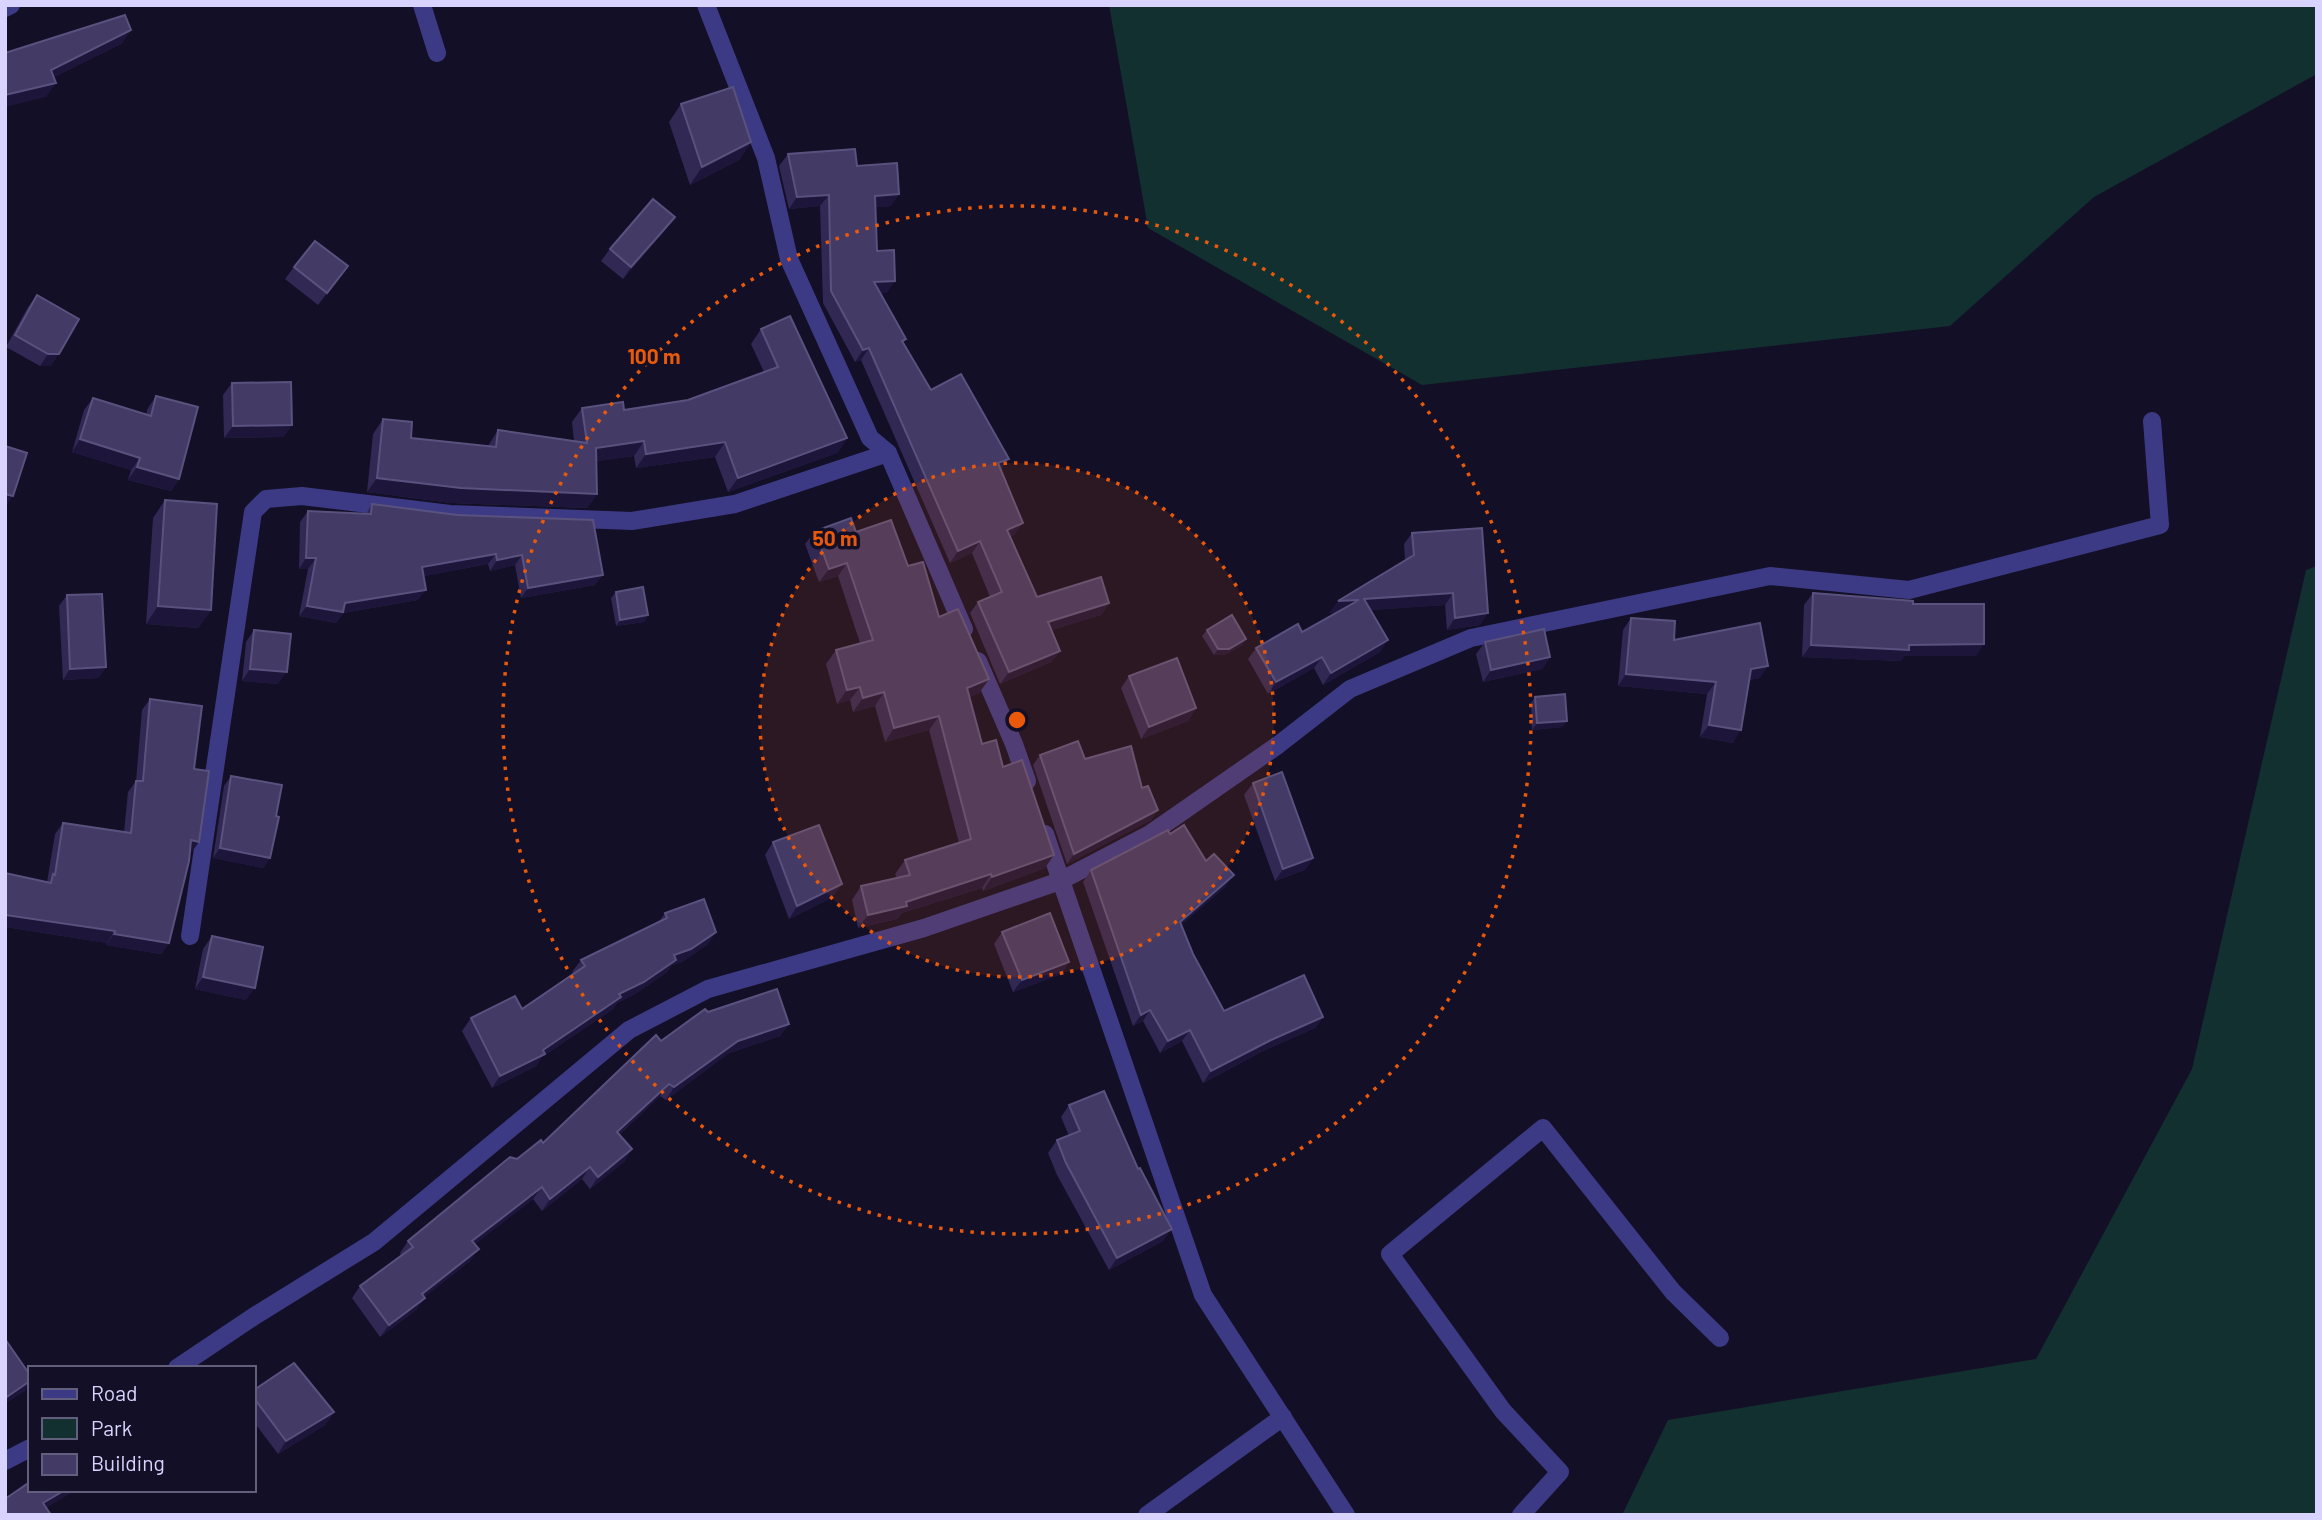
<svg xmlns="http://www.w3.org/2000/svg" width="2322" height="1520" viewBox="0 0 2322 1520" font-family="Barlow,sans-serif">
	<rect width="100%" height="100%" fill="#130f26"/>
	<g fill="#12302f">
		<path d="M 1109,5 L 2317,5 L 2317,74 L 2094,197 L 1950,326 L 1422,385 L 1148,228 Z"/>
		<path d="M 2317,566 L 2317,1515 L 1622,1515 L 1668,1420 L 2036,1359 L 2192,1069 L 2306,570 Z"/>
	</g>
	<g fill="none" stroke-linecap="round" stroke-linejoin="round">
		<path stroke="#3d3a85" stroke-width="18" d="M 1521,1515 L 1560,1472 L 1503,1411 L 1390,1254 L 1543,1128 L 1673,1292 L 1720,1338"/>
		<g stroke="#3d3a85" stroke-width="18">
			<path d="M 422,5 L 437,53"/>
			<path d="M 706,5 L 766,158 L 789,259 L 870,438 L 888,453 L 964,629"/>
			<path d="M 5,8 L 11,5"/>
			<path d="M 978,661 L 1014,744 L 1027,781"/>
			<path d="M 1045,834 L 1203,1295 L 1346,1515"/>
			<path d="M 1060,881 L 1150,834 L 1278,745 L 1350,689 L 1471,638 L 1770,576 L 1909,590 L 2160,525 L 2152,421"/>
			<path d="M 190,936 L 253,512 L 266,499 L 302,496 L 450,514 L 632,521 L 735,504 L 888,453"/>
			<path d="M 1147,1515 L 1283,1417"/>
		</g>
		<g stroke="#3d3a85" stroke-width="18">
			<path d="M 177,1368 L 256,1315 L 374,1242 L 629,1030 L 708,989 L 924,928 L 1060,881"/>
			<path d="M 5,1461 L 30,1448"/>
		</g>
	</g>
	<g fill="#312854">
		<path d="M 681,104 L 751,142 L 739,160 L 690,185 L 669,122 Z"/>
		<path d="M 788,154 L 857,166 L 891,206 L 875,207 L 877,251 L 887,293 L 881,293 L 906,339 L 903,343 L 931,390 L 1001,470 L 1015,534 L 1010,537 L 1037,597 L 1109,603 L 1101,615 L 1051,630 L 1060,651 L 1051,662 L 1000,684 L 970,613 L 978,602 L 990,597 L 972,553 L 950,563 L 861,360 L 855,362 L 823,303 L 820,206 L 789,209 L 779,166 Z"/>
		<path d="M 675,217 L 666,229 L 623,279 L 601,261 L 610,249 Z"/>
		<path d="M 348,266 L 318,305 L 285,279 L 294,267 Z"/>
		<path d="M 37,295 L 51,366 L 40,366 L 6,347 L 28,307 Z"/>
		<path d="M 761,329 L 847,438 L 837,453 L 728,492 L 715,457 L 636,468 L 634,456 L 596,461 L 597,494 L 587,508 L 451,503 L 367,492 L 373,434 L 383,419 L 411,438 L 488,446 L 498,430 L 574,441 L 572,422 L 582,408 L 624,410 L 688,400 L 764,372 L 751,344 Z"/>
		<path d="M 232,383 L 292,425 L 283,437 L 224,438 L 223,395 Z"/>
		<path d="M 156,396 L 179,479 L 171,491 L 128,480 L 131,470 L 72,452 L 84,410 L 93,398 L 146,414 L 148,408 Z"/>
		<path d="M 165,500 L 211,610 L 198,628 L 146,624 L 153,518 Z"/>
		<path d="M 372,504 L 457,515 L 595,585 L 521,598 L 515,565 L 490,571 L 488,564 L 424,576 L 418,600 L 343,613 L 336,623 L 299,616 L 308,569 L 299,569 L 300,522 L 308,511 L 366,514 Z"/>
		<path d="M 815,531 L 856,532 L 908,566 L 939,617 L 989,679 L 979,693 L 969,697 L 982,744 L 1003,767 L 1045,868 L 983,891 L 982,888 L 902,913 L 897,919 L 858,928 L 852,900 L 861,886 L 897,878 L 895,874 L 905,860 L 959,843 L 929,730 L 885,742 L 875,706 L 853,712 L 850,700 L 837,704 L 826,664 L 836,650 L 860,643 L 838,576 L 819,582 L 805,544 Z"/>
		<path d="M 1412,533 L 1480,625 L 1447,630 L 1445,605 L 1370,610 L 1380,652 L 1323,685 L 1314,668 L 1268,694 L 1248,659 L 1256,648 L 1302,632 L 1337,612 L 1329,613 L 1405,560 L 1404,544 Z"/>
		<path d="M 616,592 L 648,615 L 644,622 L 616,626 L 611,598 Z"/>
		<path d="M 1813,593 L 1913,604 L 1976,656 L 1904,656 L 1901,661 L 1802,657 L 1804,605 Z"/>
		<path d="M 67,595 L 106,667 L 98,678 L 63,680 L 59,606 Z"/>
		<path d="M 1631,618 L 1674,640 L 1760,678 L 1749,680 L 1733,743 L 1700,737 L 1707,694 L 1618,686 L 1623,630 Z"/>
		<path d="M 254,630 L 278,684 L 242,681 L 246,642 Z"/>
		<path d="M 1207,630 L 1246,639 L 1242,645 L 1225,655 L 1214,655 L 1202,636 Z"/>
		<path d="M 1485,642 L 1550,657 L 1542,669 L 1483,682 L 1476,654 Z"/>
		<path d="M 1129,676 L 1196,708 L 1188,721 L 1141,739 L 1121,688 Z"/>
		<path d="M 1535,697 L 1567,721 L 1562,727 L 1532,730 L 1531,703 Z"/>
		<path d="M 150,699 L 194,769 L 191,853 L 190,853 L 169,943 L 161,954 L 106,945 L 107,943 L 5,927 L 5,873 L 47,882 L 55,834 L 63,823 L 124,832 L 128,792 L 136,781 L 142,710 Z"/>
		<path d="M 1040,755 L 1085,759 L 1142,788 L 1158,810 L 1151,820 L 1067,864 L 1033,765 Z"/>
		<path d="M 231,776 L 270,858 L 263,868 L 213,858 L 224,786 Z"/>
		<path d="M 1253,783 L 1313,858 L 1305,870 L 1275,881 L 1244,795 Z"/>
		<path d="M 1170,834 L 1206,861 L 1226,886 L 1181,925 L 1193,954 L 1224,1011 L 1323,1017 L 1315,1028 L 1263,1051 L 1203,1083 L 1182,1041 L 1160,1053 L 1143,1021 L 1133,1026 L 1083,882 L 1091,870 Z"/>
		<path d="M 773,842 L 833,897 L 789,919 L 765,855 Z"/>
		<path d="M 665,913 L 708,944 L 682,962 L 672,965 L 667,972 L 635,994 L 617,1003 L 613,1009 L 542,1057 L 536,1066 L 492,1088 L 462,1031 L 471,1018 L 522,1009 L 573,973 L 572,972 L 581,960 L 658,923 Z"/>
		<path d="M 1002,932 L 1069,962 L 1061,974 L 1013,992 L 994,944 Z"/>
		<path d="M 212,936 L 246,1000 L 195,989 L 203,949 Z"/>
		<path d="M 708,1012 L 789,1024 L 780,1036 L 729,1053 L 666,1100 L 660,1096 L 619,1135 L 632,1149 L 624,1162 L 590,1189 L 582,1179 L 542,1211 L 533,1199 L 475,1244 L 470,1261 L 424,1297 L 416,1310 L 380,1337 L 352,1298 L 360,1286 L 401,1255 L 400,1253 L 408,1241 L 517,1159 L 543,1143 L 661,1041 Z"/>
		<path d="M 1069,1105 L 1163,1241 L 1109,1270 L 1057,1175 L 1048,1153 L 1057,1140 L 1069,1136 L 1061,1117 Z"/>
		<path d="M 254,1390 L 334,1412 L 325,1425 L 278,1454 L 254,1422 Z"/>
	</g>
	<g fill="#1d163a">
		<path d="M 131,30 L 122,44 L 41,84 L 51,70 Z"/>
		<path d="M 56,83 L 46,97 L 5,107 L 5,95 Z"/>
		<path d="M 751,142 L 739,160 L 690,185 L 702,167 Z"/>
		<path d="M 899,194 L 891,206 L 866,208 L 875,196 Z"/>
		<path d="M 829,195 L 820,206 L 789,209 L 797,197 Z"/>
		<path d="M 675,217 L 666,229 L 623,279 L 631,267 Z"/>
		<path d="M 895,281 L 887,293 L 866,294 L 874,282 Z"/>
		<path d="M 869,348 L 861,360 L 855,362 L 863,350 Z"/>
		<path d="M 48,354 L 59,354 L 51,366 L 40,366 Z"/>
		<path d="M 292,425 L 283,437 L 224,438 L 233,426 Z"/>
		<path d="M 847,438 L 837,453 L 728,492 L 738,478 Z"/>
		<path d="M 80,439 L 140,458 L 131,470 L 72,452 Z"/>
		<path d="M 644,441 L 634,456 L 586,463 L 596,448 Z"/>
		<path d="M 725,442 L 715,457 L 636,468 L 646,454 Z"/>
		<path d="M 1009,459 L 1001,470 L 998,463 Z"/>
		<path d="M 137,467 L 179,479 L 171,491 L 128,480 Z"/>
		<path d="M 377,478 L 597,494 L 587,508 L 451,503 L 367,492 Z"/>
		<path d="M 5,494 L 13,496 L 5,508 Z"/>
		<path d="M 1023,523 L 1015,534 L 999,542 L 1007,530 Z"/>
		<path d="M 980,541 L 972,553 L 950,563 L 958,551 Z"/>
		<path d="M 496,554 L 488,564 L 415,578 L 422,567 Z"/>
		<path d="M 522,555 L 515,565 L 490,571 L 497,560 Z"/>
		<path d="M 306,558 L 316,558 L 308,569 L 299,569 Z"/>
		<path d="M 847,563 L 838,576 L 819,582 L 829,569 Z"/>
		<path d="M 603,575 L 595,585 L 521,598 L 528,588 Z"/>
		<path d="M 426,590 L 418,600 L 343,613 L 336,623 L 299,616 L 307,606 L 345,603 Z"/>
		<path d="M 1453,593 L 1445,605 L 1356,611 L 1364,599 Z"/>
		<path d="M 1359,600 L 1351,611 L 1329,613 L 1338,601 Z"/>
		<path d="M 1109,603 L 1101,615 L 1040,634 L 1048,622 Z"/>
		<path d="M 158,606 L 211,610 L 198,628 L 146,624 Z"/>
		<path d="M 1488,613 L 1480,625 L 1447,630 L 1455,618 Z"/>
		<path d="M 648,615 L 644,622 L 616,626 L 620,620 Z"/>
		<path d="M 1246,639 L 1242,645 L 1225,655 L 1214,655 L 1218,649 Z"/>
		<path d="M 1388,640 L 1380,652 L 1323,685 L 1331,673 Z"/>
		<path d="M 1984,644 L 1976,656 L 1904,656 L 1901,661 L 1802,657 L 1811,645 Z"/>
		<path d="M 1060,651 L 1051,662 L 1000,684 L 1009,672 Z"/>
		<path d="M 1322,657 L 1314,668 L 1268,694 L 1276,682 Z"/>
		<path d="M 1550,657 L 1542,669 L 1483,682 L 1491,670 Z"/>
		<path d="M 1768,666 L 1760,678 L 1743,681 L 1751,669 Z"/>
		<path d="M 106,667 L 98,678 L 63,680 L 70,669 Z"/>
		<path d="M 250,669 L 287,672 L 278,684 L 242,681 Z"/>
		<path d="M 1626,674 L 1716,682 L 1707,694 L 1618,686 Z"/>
		<path d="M 989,679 L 979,693 L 957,702 L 967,688 Z"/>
		<path d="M 860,687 L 850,700 L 837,704 L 847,690 Z"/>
		<path d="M 884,692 L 875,706 L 853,712 L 863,698 Z"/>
		<path d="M 1196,708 L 1188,721 L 1141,739 L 1149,727 Z"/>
		<path d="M 939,716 L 929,730 L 885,742 L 894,728 Z"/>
		<path d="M 1567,721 L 1562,727 L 1532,730 L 1537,723 Z"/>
		<path d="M 1709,725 L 1741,730 L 1733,743 L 1700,737 Z"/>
		<path d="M 1158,810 L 1151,820 L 1067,864 L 1074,854 Z"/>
		<path d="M 191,840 L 199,842 L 191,853 L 183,851 Z"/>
		<path d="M 220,848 L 270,858 L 263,868 L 213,858 Z"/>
		<path d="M 1054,855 L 1045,868 L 983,891 L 992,877 Z"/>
		<path d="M 1313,858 L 1305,870 L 1275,881 L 1283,869 Z"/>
		<path d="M 991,874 L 982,888 L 902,913 L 897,919 L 858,928 L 868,915 Z"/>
		<path d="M 1234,875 L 1226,886 L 1172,933 L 1180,922 Z"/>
		<path d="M 842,884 L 833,897 L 789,919 L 797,906 Z"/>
		<path d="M 5,915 L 115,931 L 107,943 L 5,927 Z"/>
		<path d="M 716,932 L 708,944 L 682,962 L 672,965 L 667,972 L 635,994 L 617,1003 L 613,1009 L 542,1057 L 536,1066 L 492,1088 L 500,1076 L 543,1050 L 619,994 L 674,955 Z"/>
		<path d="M 114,934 L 169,943 L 161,954 L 106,945 Z"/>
		<path d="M 1069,962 L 1061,974 L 1013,992 L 1022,980 Z"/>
		<path d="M 203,977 L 255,988 L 246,1000 L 195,989 Z"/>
		<path d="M 1150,1010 L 1143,1021 L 1133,1026 L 1141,1015 Z"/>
		<path d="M 1323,1017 L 1315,1028 L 1263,1051 L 1203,1083 L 1211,1071 L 1271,1040 Z"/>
		<path d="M 789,1024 L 780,1036 L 729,1053 L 666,1100 L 674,1087 L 738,1041 Z"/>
		<path d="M 1190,1030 L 1182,1041 L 1160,1053 L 1168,1041 Z"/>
		<path d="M 669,1084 L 660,1096 L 609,1144 L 617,1132 Z"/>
		<path d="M 632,1149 L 624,1162 L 590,1189 L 598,1177 Z"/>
		<path d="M 590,1167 L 582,1179 L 542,1211 L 550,1199 Z"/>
		<path d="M 542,1187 L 533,1199 L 464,1253 L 472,1241 Z"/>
		<path d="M 1172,1229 L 1163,1241 L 1109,1270 L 1117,1258 Z"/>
		<path d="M 479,1249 L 470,1261 L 413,1306 L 422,1294 Z"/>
		<path d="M 425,1298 L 416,1310 L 380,1337 L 389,1325 Z"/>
		<path d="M 30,1381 L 30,1383 L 25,1391 L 5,1404 L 5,1398 Z"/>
		<path d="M 334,1412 L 325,1425 L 278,1454 L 286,1441 Z"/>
		<path d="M 65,1490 L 76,1490 L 36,1514 L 43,1503 Z"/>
	</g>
	<g fill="#433a66" stroke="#5a527e" stroke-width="2">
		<path d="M 125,15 L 131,30 L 51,70 L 56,83 L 5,95 L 5,53 Z"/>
		<path d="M 733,87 L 751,142 L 702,167 L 681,104 Z"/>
		<path d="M 855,149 L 857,166 L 897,163 L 899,194 L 875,196 L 877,251 L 894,250 L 895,281 L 874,282 L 906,339 L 902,341 L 931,390 L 961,374 L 1009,459 L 998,463 L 1023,523 L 1007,530 L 1037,597 L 1101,577 L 1109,603 L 1048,622 L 1060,651 L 1009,672 L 978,602 L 1002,592 L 980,541 L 958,551 L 869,348 L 863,350 L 831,291 L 829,195 L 797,197 L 788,154 Z"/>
		<path d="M 653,199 L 675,217 L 631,267 L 610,249 Z"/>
		<path d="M 315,241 L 348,266 L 327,293 L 294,267 Z"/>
		<path d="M 37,295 L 79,319 L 59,354 L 48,354 L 15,335 Z"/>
		<path d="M 790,316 L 847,438 L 738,478 L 725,442 L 646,454 L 644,441 L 596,448 L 597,494 L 461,488 L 377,478 L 383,419 L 412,422 L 411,438 L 496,447 L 498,430 L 587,443 L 582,408 L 623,402 L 624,410 L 688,400 L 778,367 L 761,329 Z"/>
		<path d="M 291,382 L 292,425 L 233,426 L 232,383 Z"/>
		<path d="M 156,396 L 198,407 L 179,479 L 137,467 L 140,458 L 80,439 L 93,398 L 151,416 Z"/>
		<path d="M 5,446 L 27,453 L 13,496 L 5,494 Z"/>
		<path d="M 165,500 L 217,504 L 211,610 L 158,606 Z"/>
		<path d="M 372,504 L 457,515 L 593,520 L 603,575 L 528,588 L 522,555 L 497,560 L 496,554 L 422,567 L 426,590 L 345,603 L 343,612 L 307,606 L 316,558 L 306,558 L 308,511 L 371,514 Z"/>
		<path d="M 851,518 L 856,532 L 891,520 L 908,566 L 923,562 L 939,617 L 958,609 L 989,679 L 967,688 L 982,744 L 996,740 L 1003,767 L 1022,760 L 1054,855 L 992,877 L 991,874 L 906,902 L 907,906 L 868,915 L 861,886 L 910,875 L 905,860 L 971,839 L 939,716 L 894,728 L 884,692 L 863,698 L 860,687 L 847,690 L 836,650 L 873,640 L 847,563 L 829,569 L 815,531 Z"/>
		<path d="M 1482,528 L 1488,613 L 1455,618 L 1453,593 L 1364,599 L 1388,640 L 1331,673 L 1322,657 L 1276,682 L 1256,648 L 1298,624 L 1302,632 L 1359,600 L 1338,601 L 1414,555 L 1412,533 Z"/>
		<path d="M 643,587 L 648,615 L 620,620 L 616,592 Z"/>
		<path d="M 1813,593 L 1913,601 L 1913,604 L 1984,604 L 1984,644 L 1909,645 L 1909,650 L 1811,645 Z"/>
		<path d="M 102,594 L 106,667 L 70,669 L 67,595 Z"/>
		<path d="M 1232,615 L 1246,639 L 1229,649 L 1218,649 L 1207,630 Z"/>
		<path d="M 1631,618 L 1675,621 L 1674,640 L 1760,623 L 1768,666 L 1751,669 L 1741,730 L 1709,725 L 1716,682 L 1626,674 Z"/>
		<path d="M 1544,629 L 1550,657 L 1491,670 L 1485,642 Z"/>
		<path d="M 254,630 L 291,634 L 287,672 L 250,669 Z"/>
		<path d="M 1177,658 L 1196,708 L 1149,727 L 1129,676 Z"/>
		<path d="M 1565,694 L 1567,721 L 1537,723 L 1535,697 Z"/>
		<path d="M 150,699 L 202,706 L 194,769 L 209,771 L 199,842 L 191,840 L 189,861 L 169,943 L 114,934 L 115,931 L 5,915 L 5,873 L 51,883 L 53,874 L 55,875 L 63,823 L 131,833 L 136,781 L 143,781 Z"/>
		<path d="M 1078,741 L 1085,759 L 1131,746 L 1142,788 L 1148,786 L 1158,810 L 1074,854 L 1040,755 Z"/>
		<path d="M 1282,772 L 1313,858 L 1283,869 L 1253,783 Z"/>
		<path d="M 231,776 L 282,785 L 276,816 L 279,817 L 270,858 L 220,848 Z"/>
		<path d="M 819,825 L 842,884 L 797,906 L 773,842 Z"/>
		<path d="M 1184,825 L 1206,861 L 1214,854 L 1234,875 L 1180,922 L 1193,954 L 1224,1011 L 1304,975 L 1323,1017 L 1271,1040 L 1211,1071 L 1190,1030 L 1168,1041 L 1150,1010 L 1141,1015 L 1091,870 L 1168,830 L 1170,834 Z"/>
		<path d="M 704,899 L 716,932 L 691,949 L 674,955 L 676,960 L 644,982 L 619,994 L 621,997 L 543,1050 L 545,1054 L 500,1076 L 471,1018 L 515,996 L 522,1009 L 585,966 L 581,960 L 667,918 L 665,913 Z"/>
		<path d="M 1050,913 L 1069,962 L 1022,980 L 1002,932 Z"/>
		<path d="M 212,936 L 263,947 L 255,988 L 203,977 Z"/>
		<path d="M 777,989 L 789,1024 L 738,1041 L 674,1087 L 669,1084 L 617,1132 L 632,1149 L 598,1177 L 590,1167 L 550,1199 L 542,1187 L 472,1241 L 479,1249 L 422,1294 L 425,1298 L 389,1325 L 360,1286 L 413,1247 L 408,1241 L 510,1157 L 517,1159 L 541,1140 L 543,1143 L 656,1035 L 661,1041 L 705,1009 L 708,1012 Z"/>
		<path d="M 1104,1091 L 1138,1169 L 1140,1168 L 1172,1229 L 1117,1258 L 1066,1163 L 1057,1140 L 1080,1131 L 1069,1105 Z"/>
		<path d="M 5,1339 L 30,1375 L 30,1381 L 5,1398 Z"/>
		<path d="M 294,1363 L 334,1412 L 286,1441 L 254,1398 L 254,1390 Z"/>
		<path d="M 30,1482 L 30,1490 L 65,1490 L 43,1503 L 51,1515 L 5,1515 L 5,1499 Z"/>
	</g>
	<circle cx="1017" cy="720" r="257" fill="#e8590c" fill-opacity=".12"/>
	<g fill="none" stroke="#e8590c" stroke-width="3.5" stroke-dasharray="3.5 7">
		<circle cx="1017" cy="720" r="257"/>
		<circle cx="1017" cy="720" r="514"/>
	</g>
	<circle cx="1017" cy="720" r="10" fill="#e8590c" stroke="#130f26" stroke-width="3.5"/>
	<g font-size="21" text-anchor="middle" font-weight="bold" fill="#e8590c" stroke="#130f26" stroke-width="7" stroke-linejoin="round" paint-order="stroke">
		<text x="654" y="364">100 m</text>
		<text x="835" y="546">50 m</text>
	</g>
	<rect width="2322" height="1520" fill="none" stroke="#d9d4ff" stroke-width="14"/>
	<rect x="28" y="1366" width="228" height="126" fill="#130f26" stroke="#625e7d" stroke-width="2"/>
	<rect x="42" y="1389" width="35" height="10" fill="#3d3a85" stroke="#625e7d" stroke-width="2"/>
	<text x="91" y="1401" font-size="21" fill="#d9d4ff">Road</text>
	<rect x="42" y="1418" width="35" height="21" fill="#12302f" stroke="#625e7d" stroke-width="2"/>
	<text x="91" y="1436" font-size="21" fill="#d9d4ff">Park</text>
	<rect x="42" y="1454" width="35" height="21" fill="#433a66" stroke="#625e7d" stroke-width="2"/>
	<text x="91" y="1471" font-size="21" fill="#d9d4ff">Building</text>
</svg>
